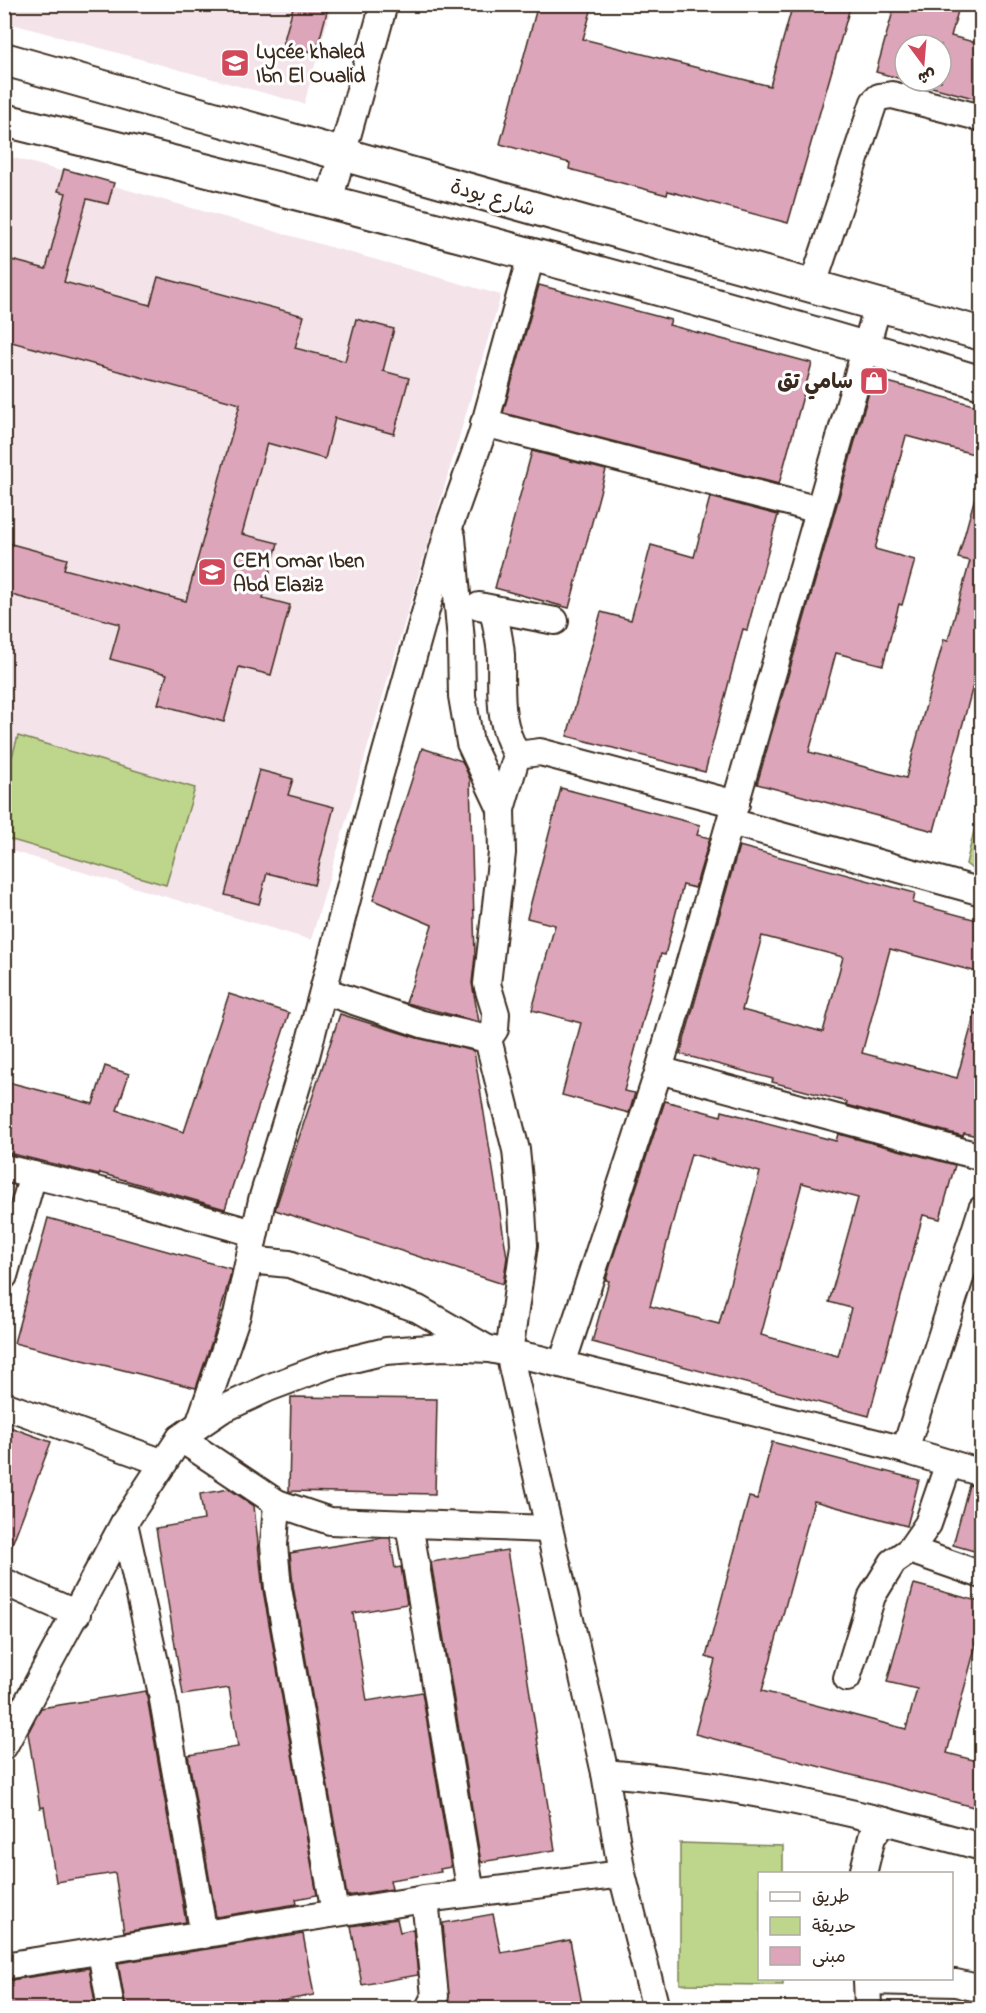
<svg xmlns="http://www.w3.org/2000/svg" width="986" height="2013" viewBox="0 0 986 2013" font-family="'Indie Flower','Playpen Sans Arabic',sans-serif">
	<rect width="100%" height="100%" fill="#fff"/>
	<filter id="ink" filterUnits="userSpaceOnUse"><feTurbulence type="fractalNoise" baseFrequency=".0167" numOctaves="2"/><feDisplacementMap in="SourceGraphic" scale="12" xChannelSelector="R" yChannelSelector="G"/><feConvolveMatrix kernelMatrix="1 2 1 2 8 2 1 2 1" color-interpolation-filters="sRGB"/></filter>
	<g filter="url(#ink)">
		<g fill="#f4e4ea">
			<path d="M 4,5 L 332,5 L 304,104 L 5,22 Z"/>
			<path d="M 4,155 L 501,295 L 311,940 L 5,849 Z"/>
		</g>
		<g fill="#bdd68c" stroke="#7c8055" stroke-width="1.5">
			<path d="M 18,736 L 195,788 L 166,885 L 5,838 L 5,781 Z"/>
			<path d="M 981,802 L 982,876 L 981,876 L 966,864 Z"/>
			<path d="M 680,1843 L 783,1846 L 783,1873 L 760,1874 L 760,1978 L 783,1979 L 783,1985 L 680,1984 Z"/>
		</g>
		<g fill="#dca5b9" stroke="#3b2a1e" stroke-width="1.5" fill-rule="evenodd">
			<path d="M 294,4 L 329,4 L 316,53 L 283,44 Z"/>
			<path d="M 538,4 L 593,4 L 583,39 L 770,86 L 793,4 L 851,4 L 788,223 L 668,191 L 667,195 L 569,169 L 570,163 L 500,144 Z"/>
			<path d="M 895,4 L 960,4 L 951,36 L 981,44 L 981,100 L 909,81 L 941,81 L 941,45 L 905,45 L 905,80 L 876,72 Z"/>
			<path d="M 64,169 L 114,183 L 108,204 L 87,199 L 64,282 L 150,305 L 158,277 L 304,316 L 295,348 L 345,361 L 356,319 L 394,329 L 383,371 L 409,378 L 394,434 L 335,418 L 325,459 L 267,443 L 242,534 L 278,543 L 263,598 L 290,605 L 271,675 L 239,667 L 224,722 L 158,704 L 167,674 L 110,659 L 120,624 L 4,593 L 4,542 L 67,559 L 64,569 L 186,601 L 240,404 L 4,340 L 4,258 L 46,269 L 66,193 L 58,191 Z"/>
			<path d="M 539,285 L 671,320 L 669,325 L 812,363 L 779,484 L 503,413 Z"/>
			<path d="M 873,378 L 981,407 L 981,456 L 906,436 L 875,549 L 915,560 L 902,605 L 899,604 L 883,665 L 836,653 L 809,752 L 906,778 L 944,639 L 948,640 L 970,561 L 958,558 L 975,497 L 981,498 L 981,656 L 934,831 L 757,784 Z"/>
			<path d="M 532,451 L 606,470 L 569,608 L 495,588 Z"/>
			<path d="M 710,497 L 778,515 L 747,630 L 743,629 L 705,772 L 567,736 L 601,612 L 631,620 L 651,545 L 694,557 Z"/>
			<path d="M 422,748 L 462,761 L 470,779 L 475,956 L 472,983 L 479,1022 L 406,1003 L 432,925 L 373,900 Z"/>
			<path d="M 259,770 L 293,779 L 288,795 L 334,807 L 314,885 L 267,873 L 259,904 L 225,895 Z"/>
			<path d="M 561,788 L 700,825 L 697,835 L 710,838 L 695,888 L 683,885 L 665,955 L 661,954 L 624,1091 L 635,1093 L 629,1113 L 562,1095 L 581,1023 L 532,1010 L 555,925 L 527,918 Z"/>
			<path d="M 739,846 L 915,893 L 913,903 L 981,921 L 981,973 L 890,949 L 862,1053 L 957,1078 L 975,1013 L 981,1014 L 981,1137 L 964,1133 L 963,1136 L 846,1105 L 847,1102 L 772,1082 L 773,1079 L 680,1054 ZM 762,936 L 843,957 L 823,1032 L 742,1010 Z"/>
			<path d="M 229,994 L 289,1013 L 225,1209 L 100,1173 L 99,1175 L 4,1152 L 4,1081 L 93,1104 L 105,1066 L 129,1074 L 117,1110 L 184,1132 Z"/>
			<path d="M 340,1014 L 417,1038 L 474,1051 L 507,1257 L 503,1284 L 275,1210 Z"/>
			<path d="M 665,1101 L 721,1116 L 722,1111 L 836,1141 L 838,1134 L 955,1165 L 940,1219 L 923,1215 L 869,1416 L 592,1342 L 609,1281 L 606,1280 L 610,1266 ZM 691,1154 L 760,1172 L 719,1324 L 650,1306 ZM 802,1183 L 858,1198 L 829,1302 L 851,1308 L 838,1356 L 761,1335 Z"/>
			<path d="M 48,1218 L 232,1269 L 215,1332 L 196,1388 L 14,1343 Z"/>
			<path d="M 291,1397 L 437,1399 L 435,1494 L 289,1491 Z"/>
			<path d="M 4,1425 L 51,1442 L 6,1560 L 4,1560 Z"/>
			<path d="M 772,1442 L 919,1480 L 907,1526 L 814,1501 L 762,1691 L 906,1729 L 917,1689 L 887,1682 L 914,1584 L 981,1602 L 981,1626 L 947,1753 L 981,1762 L 981,1809 L 695,1734 L 715,1660 L 706,1657 L 749,1497 L 757,1499 Z"/>
			<path d="M 969,1485 L 981,1488 L 981,1553 L 953,1545 Z"/>
			<path d="M 229,1489 L 254,1506 L 263,1590 L 317,1895 L 296,1899 L 297,1904 L 216,1917 L 188,1755 L 238,1747 L 229,1688 L 183,1695 L 156,1528 L 204,1520 L 200,1494 Z"/>
			<path d="M 382,1538 L 390,1538 L 395,1568 L 401,1567 L 407,1604 L 353,1613 L 367,1701 L 422,1692 L 451,1867 L 440,1869 L 441,1872 L 390,1880 L 392,1889 L 347,1896 L 293,1586 L 290,1553 Z"/>
			<path d="M 507,1550 L 555,1850 L 481,1862 L 431,1562 Z"/>
			<path d="M 146,1691 L 186,1922 L 124,1932 L 115,1873 L 56,1882 L 44,1807 L 40,1808 L 28,1733 L 41,1708 Z"/>
			<path d="M 493,1914 L 501,1953 L 570,1940 L 582,2004 L 577,2005 L 578,2008 L 449,2008 L 443,1923 Z"/>
			<path d="M 397,1919 L 400,1932 L 413,1929 L 418,1975 L 362,1985 L 351,1926 Z"/>
			<path d="M 303,1934 L 314,1995 L 244,2008 L 126,2008 L 118,1963 Z"/>
			<path d="M 89,1968 L 96,2008 L 4,2008 L 4,1981 Z"/>
		</g>
		<g fill="none" stroke-linecap="round" stroke-linejoin="round">
			<g stroke="#3b2a1e" stroke-width="30">
				<g id="minor">
					<path d="M 329,201 L 384,4"/>
					<path d="M 812,287 L 874,102 L 879,97 L 892,95 L 982,118"/>
					<path d="M 484,423 L 819,510"/>
					<path d="M 452,537 L 461,641 L 462,696 L 470,743 L 501,809"/>
					<path d="M 479,606 L 555,621"/>
					<path d="M 493,609 C 496,624 500,640 501,655 C 502,695 497,719 517,755"/>
					<path d="M 731,822 L 982,892"/>
					<path d="M 324,991 L 422,1024 L 488,1039 L 495,1029 L 496,1014 L 487,984 L 502,853 L 501,809 L 517,755 L 540,752 L 736,804"/>
					<path d="M 659,1070 L 982,1157"/>
					<path d="M 4,1168 L 125,1197 L 254,1233"/>
					<path d="M 249,1260 L 262,1200 L 306,1056 L 376,788 L 451,521 L 482,434 L 531,256"/>
					<path d="M 4,1276 L 33,1175"/>
					<path d="M 562,1364 L 659,1070 L 878,305"/>
					<path d="M 4,1405 L 164,1463"/>
					<path d="M 199,1425 L 237,1315 L 249,1260 L 289,1264 L 418,1309 L 486,1348"/>
					<path d="M 180,1438 L 277,1503 L 330,1521 L 548,1529"/>
					<path d="M 905,1450 L 982,1209"/>
					<path d="M 277,1503 L 274,1545 L 278,1588 L 335,1913"/>
					<path d="M 124,1523 L 162,1694 L 204,1935"/>
					<path d="M 409,1524 L 471,1893"/>
					<path d="M 910,1550 L 982,1575"/>
					<path d="M 4,1582 L 77,1614"/>
					<path d="M 847,1678 L 872,1596 L 893,1562 L 910,1550 L 928,1524 L 949,1463"/>
					<path d="M 4,1746 L 124,1523 L 180,1438 L 187,1433 L 221,1410 L 268,1388 L 329,1365 L 386,1351 L 444,1347 L 489,1349 L 540,1359 L 905,1450 L 982,1473"/>
					<path d="M 605,1773 C 704,1781 788,1798 884,1821"/>
					<path d="M 622,1874 L 654,2001 L 653,2008"/>
					<path d="M 863,1874 L 872,1837 L 884,1821 L 982,1847"/>
					<path d="M 425,1899 L 435,1996 L 429,2008"/>
					<path d="M 101,1952 L 111,2008"/>
					<path d="M 4,1966 L 425,1899 L 622,1874 L 605,1773 L 509,1353 L 524,1245 L 522,1210 L 516,1150 L 488,1039"/>
					<path d="M 867,1978 L 868,2008"/>
					<path d="M 867,1981 L 956,1983 L 982,1989"/>
				</g>
			</g>
			<g stroke="#3b2a1e" stroke-width="36">
				<g id="tertiary">
					<path d="M 4,59 L 982,334"/>
					<path d="M 4,120 C 331,201 659,284 982,383"/>
				</g>
			</g>
			<use href="#minor" stroke="#fff" stroke-width="26"/>
			<use href="#tertiary" stroke="#fff" stroke-width="32"/>
		</g>
	</g>
	<defs>
		<g id="school-square" transform="scale(1.5)"><rect x="-9" y="-9" width="18" height="18" rx="4" fill="#d1495b" stroke="#fff"/><path d="M0-5L7-2L0 1L-7-2ZM-4 1L0 2.5L4 1V4Q0 6-4 4Z" fill="#fff"/></g>
		<g id="shop-square" transform="scale(1.5)"><rect x="-9" y="-9" width="18" height="18" rx="4" fill="#d1495b" stroke="#fff"/><path d="M-5-2.5h2.3a2.7 3.5 0 0 1 5.4 0H5L5.5 6h-11ZM-1.5-2.5h3a1.5 2.3 0 0 0-3 0Z" fill="#fff"/></g>
	</defs>
	<g fill-rule="evenodd">
		<use href="#school-square" x="235" y="63"/>
		<use href="#shop-square" x="874" y="381"/>
		<use href="#school-square" x="212" y="572"/>
	</g>
	<g text-anchor="middle" stroke-width="6" stroke-linejoin="round" paint-order="stroke">
		<g font-size="21" font-weight="bold" fill="#3b2a1e" stroke="#fff" text-anchor="start">
			<text x="256" y="58">Lycée khaled<tspan x="256" dy="24">Ibn El Oualid</tspan></text>
			<text x="853" y="388" text-anchor="end">سامي تق</text>
			<text x="233" y="567">CEM Omar Iben<tspan x="233" dy="24">Abd Elaziz</tspan></text>
		</g>
		<g font-size="21" fill="#3b2a1e" stroke="#fff">
			<text transform="translate(493 197) rotate(16)" y="7">شارع بودة</text>
		</g>
	</g>
	<rect width="986" height="2013" fill="none" stroke="#fff" stroke-width="24"/>
	<rect x="12" y="12" width="962" height="1989" fill="none" stroke="#3b2a1e" stroke-width="2" filter="url(#ink)"/>
	<rect x="758" y="1872" width="195" height="108" fill="#ffffff" stroke="#b1aaa5" stroke-width="1.5"/>
	<rect x="770" y="1892" width="30" height="9" fill="#ffffff" stroke="#b1aaa5" stroke-width="1.5"/>
	<text x="812" y="1902" font-size="18" fill="#3b2a1e">طريق</text>
	<rect x="770" y="1917" width="30" height="18" fill="#bdd68c" stroke="#b1aaa5" stroke-width="1.5"/>
	<text x="812" y="1932" font-size="18" fill="#3b2a1e">حديقة</text>
	<rect x="770" y="1947" width="30" height="18" fill="#dca5b9" stroke="#b1aaa5" stroke-width="1.5"/>
	<text x="812" y="1962" font-size="18" fill="#3b2a1e">مبنى</text>
	<g transform="translate(923 63) rotate(164)"><circle r="28" fill="#ffffff" stroke="#b1aaa5" stroke-width="1.5"/>
	<path d="M0-4.5L10 22L0 15L-10 22Z" fill="#d1495b"/>
	<text y="-9" font-size="16" font-weight="bold" text-anchor="middle" fill="#3b2a1e">ش</text>
	</g>
</svg>
